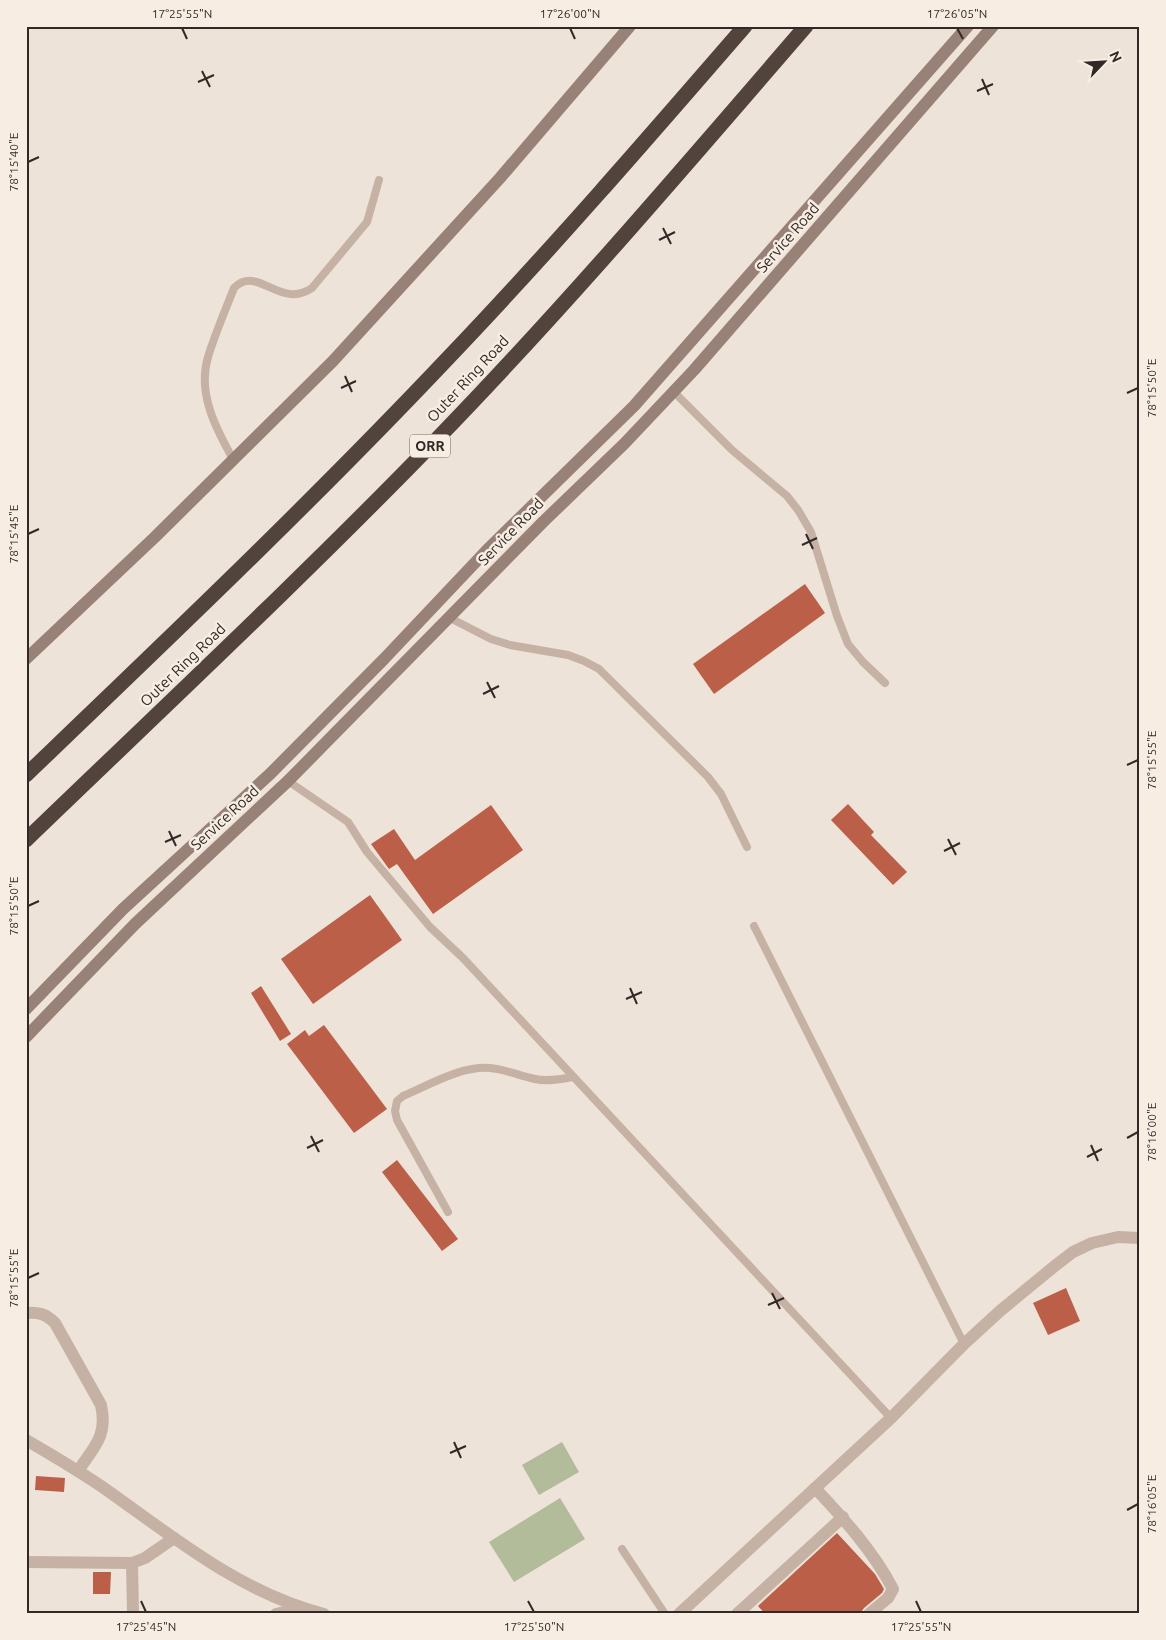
<svg xmlns="http://www.w3.org/2000/svg" width="1166" height="1640" viewBox="0 0 1166 1640" font-family="Ubuntu,sans-serif">
	<rect width="100%" height="100%" fill="#eee3d8"/>
	<g fill="#b2bb9a">
		<path d="M 562,1442 L 579,1472 L 539,1495 L 522,1465 Z"/>
		<path d="M 560,1498 L 585,1539 L 514,1582 L 489,1542 Z"/>
	</g>
	<g fill="#bb5f49">
		<path d="M 805,584 L 825,613 L 714,694 L 693,664 Z"/>
		<path d="M 848,804 L 874,832 L 871,835 L 907,872 L 893,885 L 831,820 Z"/>
		<path d="M 491,805 L 523,850 L 433,914 L 397,864 L 389,869 L 371,844 L 394,829 L 415,860 Z"/>
		<path d="M 370,895 L 402,940 L 313,1004 L 281,959 Z"/>
		<path d="M 261,986 L 291,1034 L 280,1041 L 251,993 Z"/>
		<path d="M 324,1025 L 387,1109 L 354,1133 L 287,1044 L 305,1030 L 309,1036 Z"/>
		<path d="M 397,1160 L 458,1239 L 442,1251 L 382,1172 Z"/>
		<path d="M 1066,1288 L 1080,1321 L 1048,1335 L 1033,1303 Z"/>
		<path d="M 36,1476 L 65,1478 L 64,1492 L 35,1490 Z"/>
		<path d="M 837,1533 L 875,1574 L 884,1589 L 882,1593 L 864,1608 L 860,1614 L 765,1614 L 758,1606 Z"/>
		<path d="M 93,1572 L 111,1572 L 110,1594 L 93,1594 Z"/>
	</g>
	<g fill="none" stroke-linecap="round" stroke-linejoin="round">
		<g stroke="#c5b2a5" stroke-width="8">
			<path d="M 674,392 L 732,450 L 787,496 L 798,510 L 811,532 L 837,616 L 848,644 L 863,662 L 885,683"/>
			<path d="M 233,459 C 216,429 197,393 208,357 C 215,334 225,311 234,288 C 258,264 280,310 312,288 L 367,222 L 379,180"/>
			<path d="M 450,618 L 491,639 L 510,645 L 568,655 L 584,661 L 599,669 L 708,777 L 721,794 L 747,847"/>
			<path d="M 288,781 L 348,822 L 367,852 L 430,927 L 463,958 L 891,1418"/>
			<path d="M 754,926 L 964,1344"/>
			<path d="M 448,1212 L 397,1120 L 395,1111 L 397,1101 L 403,1096 C 429,1085 460,1066 490,1068 C 505,1069 520,1076 535,1079 C 548,1082 561,1079 573,1077"/>
			<path d="M 622,1549 L 665,1614"/>
		</g>
		<g stroke="#c5b2a5" stroke-width="12">
			<path d="M 26,1313 C 39,1312 46,1314 55,1323 L 101,1405 C 108,1436 94,1447 78,1471"/>
			<path d="M 26,1440 C 52,1455 77,1470 101,1486 C 171,1535 240,1593 324,1614"/>
			<path d="M 815,1488 C 844,1519 873,1551 893,1589 L 888,1598 L 869,1614"/>
			<path d="M 26,1562 L 132,1563 L 145,1558 L 174,1538"/>
			<path d="M 132,1563 L 133,1614"/>
			<path d="M 276,1614 L 301,1608"/>
			<path d="M 679,1614 L 891,1418 L 964,1344 L 1000,1311 L 1056,1265 L 1073,1252 L 1092,1243 L 1118,1237 L 1140,1238"/>
			<path d="M 737,1614 L 843,1517"/>
		</g>
		<g stroke="#988177" stroke-width="12">
			<path d="M 26,659 L 155,537 L 333,361 L 500,178 L 630,26"/>
			<path d="M 26,1009 L 123,909 L 270,774 L 384,659 L 487,550 L 634,406 L 968,26"/>
			<path d="M 26,1037 L 135,924 L 288,781 L 544,521 L 624,444 L 694,370 L 993,26"/>
		</g>
		<g stroke="#52433d" stroke-width="15">
			<path d="M 26,775 C 169,638 313,501 449,357 C 551,250 648,138 745,26"/>
			<path d="M 26,840 C 164,707 303,577 436,440 C 565,307 685,166 806,26"/>
		</g>
	</g>
	<path fill="none" stroke="#312926" stroke-width="2" d="M 182,28 L 187,39M 570,28 L 575,39M 957,28 L 963,39M 202,71 L 210,87M 982,79 L 989,95M 198,82 L 214,75M 977,91 L 993,84M 28,162 L 39,157M 663,228 L 671,244M 659,240 L 675,232M 345,376 L 352,392M 341,388 L 356,381M 1127,393 L 1138,388M 28,534 L 39,529M 806,534 L 813,549M 802,545 L 817,538M 487,682 L 495,698M 483,694 L 499,686M 1127,765 L 1138,760M 169,831 L 176,846M 948,839 L 956,855M 165,842 L 181,835M 944,851 L 960,843M 28,906 L 39,901M 630,988 L 637,1004M 626,999 L 642,992M 311,1136 L 319,1152M 1127,1138 L 1138,1132M 1091,1145 L 1098,1161M 307,1148 L 323,1140M 1087,1157 L 1102,1149M 28,1278 L 39,1273M 772,1293 L 780,1309M 768,1305 L 784,1298M 454,1442 L 461,1458M 450,1453 L 466,1446M 1127,1510 L 1138,1504M 141,1601 L 146,1612M 528,1601 L 534,1612M 916,1601 L 921,1612"/>
	<g text-anchor="middle" stroke-width="5" stroke-linejoin="round" paint-order="stroke">
		<rect fill="#f7ede3" stroke="#6c645f" stroke-width="1" x="410" y="434.5" width="40" height="23" rx="4"/>
		<g font-size="14" font-weight="bold" fill="#312926">
			<text x="430" y="451">ORR</text>
		</g>
		<g font-size="15" fill="#312926" stroke="#f7ede3">
			<text transform="translate(788 238) rotate(-49)" y="5">Service Road</text>
			<text transform="translate(468 379) rotate(-47)" y="5">Outer Ring Road</text>
			<text transform="translate(511 532) rotate(-46)" y="5">Service Road</text>
			<text transform="translate(183 665) rotate(-44)" y="5">Outer Ring Road</text>
			<text transform="translate(225 818) rotate(-43)" y="5">Service Road</text>
		</g>
	</g>
	<rect width="1166" height="1640" fill="none" stroke="#f7ede3" stroke-width="55"/>
	<g transform="translate(1104 62) rotate(65)" stroke="#f7ede3" stroke-width="4" paint-order="stroke">
	<path d="M0-4L9 19L0 12L-9 19Z" fill="#312926"/>
	<text y="-8" font-size="14" font-weight="bold" text-anchor="middle" fill="#312926">N</text>
	</g>
	<rect x="28" y="28" width="1110" height="1584" fill="none" stroke="#312926" stroke-width="2"/>
	<g font-size="12" text-anchor="middle" fill="#312926">
		<text x="182" y="18">17°25'55"N</text>
		<text x="570" y="18">17°26'00"N</text>
		<text x="957" y="18">17°26'05"N</text>
		<text transform="translate(14 162) rotate(-90)" y="4">78°15'40"E</text>
		<text transform="translate(1152 388) rotate(-90)" y="4">78°15'50"E</text>
		<text transform="translate(14 534) rotate(-90)" y="4">78°15'45"E</text>
		<text transform="translate(1152 760) rotate(-90)" y="4">78°15'55"E</text>
		<text transform="translate(14 906) rotate(-90)" y="4">78°15'50"E</text>
		<text transform="translate(1152 1132) rotate(-90)" y="4">78°16'00"E</text>
		<text transform="translate(14 1278) rotate(-90)" y="4">78°15'55"E</text>
		<text transform="translate(1152 1504) rotate(-90)" y="4">78°16'05"E</text>
		<text x="146" y="1631">17°25'45"N</text>
		<text x="534" y="1631">17°25'50"N</text>
		<text x="921" y="1631">17°25'55"N</text>
	</g>
</svg>
